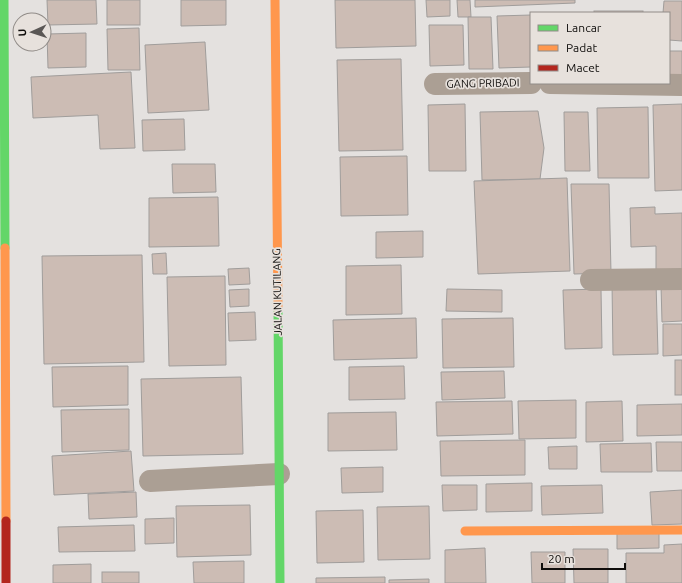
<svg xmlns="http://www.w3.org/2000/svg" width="682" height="583" viewBox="0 0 682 583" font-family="Ubuntu,sans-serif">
	<rect width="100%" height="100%" fill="#e4e1df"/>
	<g fill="#ccbcb4" stroke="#a09d9b">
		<path d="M 47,0 L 96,0 L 97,24 L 48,25 Z"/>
		<rect x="107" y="0" width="33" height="25"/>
		<path d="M 181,0 L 226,0 L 226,25 L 181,26 Z"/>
		<path d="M 335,0 L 415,0 L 416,46 L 336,48 Z"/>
		<path d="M 426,0 L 450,0 L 450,16 L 427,17 Z"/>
		<path d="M 457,0 L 470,0 L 471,17 L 458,17 Z"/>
		<path d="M 475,0 L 575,0 L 575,3 L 475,7 Z"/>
		<path d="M 664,1 L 682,1 L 682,41 L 669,40 L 669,13 L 663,13 Z"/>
		<rect x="594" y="11" width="49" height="2"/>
		<path d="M 531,15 L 531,67 L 499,68 L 497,16 Z"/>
		<path d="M 468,17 L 491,17 L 493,69 L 469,69 Z"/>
		<path d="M 429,25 L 463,25 L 464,65 L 430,66 Z"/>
		<path d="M 139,28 L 140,70 L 108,70 L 107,29 Z"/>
		<path d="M 86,33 L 86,67 L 48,68 L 47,34 Z"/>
		<path d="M 205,42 L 209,110 L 148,113 L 145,45 Z"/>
		<rect x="669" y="51" width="13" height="24"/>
		<path d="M 401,59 L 403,150 L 339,151 L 337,60 Z"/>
		<path d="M 131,72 L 135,148 L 100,149 L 98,115 L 33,118 L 31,77 Z"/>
		<path d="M 465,104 L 466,171 L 429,171 L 428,105 Z"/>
		<path d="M 682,104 L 682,190 L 655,191 L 653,105 Z"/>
		<path d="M 648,107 L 649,178 L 598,178 L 597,108 Z"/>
		<path d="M 538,111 L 544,148 L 540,179 L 482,180 L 480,112 Z"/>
		<path d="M 564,112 L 588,112 L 590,171 L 565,171 Z"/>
		<path d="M 184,119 L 185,150 L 143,151 L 142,120 Z"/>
		<path d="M 407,156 L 408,215 L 341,216 L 340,157 Z"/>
		<path d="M 172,164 L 215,164 L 216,192 L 173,193 Z"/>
		<path d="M 567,178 L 570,271 L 478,274 L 474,181 Z"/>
		<path d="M 571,184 L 609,184 L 611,273 L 574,274 Z"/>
		<path d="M 218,197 L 219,246 L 149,247 L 149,198 Z"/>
		<path d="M 655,207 L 655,214 L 682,213 L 682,270 L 656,271 L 656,246 L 631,247 L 630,208 Z"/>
		<path d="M 423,231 L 423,257 L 376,258 L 376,232 Z"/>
		<path d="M 166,253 L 167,274 L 153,274 L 152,254 Z"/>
		<path d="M 142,255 L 144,362 L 44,364 L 42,256 Z"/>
		<path d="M 401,265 L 402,314 L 346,315 L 346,266 Z"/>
		<path d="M 249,268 L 250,284 L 229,285 L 228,269 Z"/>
		<path d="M 225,276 L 226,365 L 169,366 L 167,277 Z"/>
		<path d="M 656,282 L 658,354 L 613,355 L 612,283 Z"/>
		<path d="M 682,284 L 682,321 L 662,322 L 661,285 Z"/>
		<path d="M 249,289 L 249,306 L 230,307 L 229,290 Z"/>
		<path d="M 447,289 L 502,290 L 502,312 L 446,311 Z"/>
		<path d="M 601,289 L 602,348 L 565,349 L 563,290 Z"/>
		<path d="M 255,312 L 256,340 L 229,341 L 228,313 Z"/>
		<path d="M 416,318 L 417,358 L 334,360 L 333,320 Z"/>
		<path d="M 513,318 L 514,367 L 443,368 L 442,319 Z"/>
		<path d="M 663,324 L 682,324 L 682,355 L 663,356 Z"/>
		<rect x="675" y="360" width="7" height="35"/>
		<path d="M 128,366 L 128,405 L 53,407 L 52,367 Z"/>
		<path d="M 404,366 L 405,399 L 349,400 L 349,367 Z"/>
		<path d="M 504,371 L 505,398 L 442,400 L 441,372 Z"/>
		<path d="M 241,377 L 243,454 L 143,456 L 141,379 Z"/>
		<path d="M 576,400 L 576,438 L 519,439 L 518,401 Z"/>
		<path d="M 512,401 L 513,434 L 437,436 L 436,402 Z"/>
		<path d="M 622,401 L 623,441 L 586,442 L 586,402 Z"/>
		<path d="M 682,404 L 682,435 L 637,436 L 637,405 Z"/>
		<path d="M 129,409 L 129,450 L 62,452 L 61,410 Z"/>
		<path d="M 396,412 L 397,450 L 328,451 L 328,413 Z"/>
		<path d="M 525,440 L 525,475 L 441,476 L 440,441 Z"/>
		<path d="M 656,442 L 682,442 L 682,471 L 657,471 Z"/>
		<path d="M 651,443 L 652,472 L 601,472 L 600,444 Z"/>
		<path d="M 577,446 L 577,469 L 549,469 L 548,447 Z"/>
		<path d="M 131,451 L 134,491 L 54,495 L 52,456 Z"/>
		<path d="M 383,467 L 383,492 L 342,493 L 341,468 Z"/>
		<path d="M 532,483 L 532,511 L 486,512 L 486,484 Z"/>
		<path d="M 442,485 L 477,485 L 477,510 L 443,511 Z"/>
		<path d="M 602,485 L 603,513 L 542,515 L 541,486 Z"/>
		<path d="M 682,490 L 682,524 L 652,525 L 650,492 Z"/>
		<path d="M 136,492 L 137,517 L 89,519 L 88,494 Z"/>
		<path d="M 250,505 L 251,555 L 177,557 L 176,506 Z"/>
		<path d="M 429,506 L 430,559 L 378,560 L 377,507 Z"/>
		<path d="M 363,510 L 364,562 L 317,563 L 316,511 Z"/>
		<path d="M 174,518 L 174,543 L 145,544 L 145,519 Z"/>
		<path d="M 134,525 L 135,551 L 59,552 L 58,527 Z"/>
		<path d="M 659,531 L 659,548 L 617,549 L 617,532 Z"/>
		<path d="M 682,544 L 682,583 L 626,583 L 626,553 L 664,553 L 664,545 Z"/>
		<path d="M 485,548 L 486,583 L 445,583 L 445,550 Z"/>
		<path d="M 573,549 L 608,549 L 608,583 L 574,583 Z"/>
		<path d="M 531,552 L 565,552 L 565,583 L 532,583 Z"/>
		<path d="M 244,561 L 244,583 L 194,583 L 193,562 Z"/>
		<path d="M 91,564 L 91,583 L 53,583 L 53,565 Z"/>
		<rect x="102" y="572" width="37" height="11"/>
		<path d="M 385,577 L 385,583 L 316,583 L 316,578 Z"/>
		<path d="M 429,579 L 429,583 L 389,583 L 389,580 Z"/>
	</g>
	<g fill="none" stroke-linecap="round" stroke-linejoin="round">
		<g stroke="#ab9f94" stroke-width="22">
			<path d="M 550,83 L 682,85"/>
			<path d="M 435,84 L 531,83"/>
			<path d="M 591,280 L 682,279"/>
			<path d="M 150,481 L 279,474"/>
		</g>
		<g stroke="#63d668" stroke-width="9">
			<path d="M 4,0 L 5,248"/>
			<path d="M 278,309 L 280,583"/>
		</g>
		<g stroke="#ff974d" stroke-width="9">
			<path d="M 275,0 L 278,309"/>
			<path d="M 5,248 L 6,521"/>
			<path d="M 465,531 L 682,530"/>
		</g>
		<path stroke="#b3261e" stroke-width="9" d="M 6,521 L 6,583"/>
	</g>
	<g text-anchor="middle" stroke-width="3.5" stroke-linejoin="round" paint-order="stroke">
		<g font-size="11" fill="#0f0d0b" stroke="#e7e1dc">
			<text transform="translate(483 83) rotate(-1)" y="4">GANG PRIBADI</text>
			<text transform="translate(277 292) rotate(-91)" y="4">JALAN KUTILANG</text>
		</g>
	</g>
	<rect x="530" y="12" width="140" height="72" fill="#e7e1dc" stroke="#918c88"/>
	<rect x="538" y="25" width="20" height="6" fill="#63d668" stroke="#918c88"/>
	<text x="566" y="32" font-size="12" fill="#0f0d0b">Lancar</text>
	<rect x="538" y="45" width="20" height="6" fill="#ff974d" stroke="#918c88"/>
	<text x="566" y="52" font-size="12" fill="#0f0d0b">Padat</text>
	<rect x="538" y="65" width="20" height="6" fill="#b3261e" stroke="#918c88"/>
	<text x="566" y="72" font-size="12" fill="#0f0d0b">Macet</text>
	<g transform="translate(32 32) rotate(267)"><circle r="19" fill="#e7e1dc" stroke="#918c88"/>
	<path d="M0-3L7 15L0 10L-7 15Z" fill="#5a5755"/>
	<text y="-6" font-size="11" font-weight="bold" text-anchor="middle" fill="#0f0d0b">U</text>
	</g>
	<path d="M542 563v6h83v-6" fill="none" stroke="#0f0d0b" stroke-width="2"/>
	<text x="548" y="563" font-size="12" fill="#0f0d0b" stroke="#e7e1dc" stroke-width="3" paint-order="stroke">20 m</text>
</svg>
